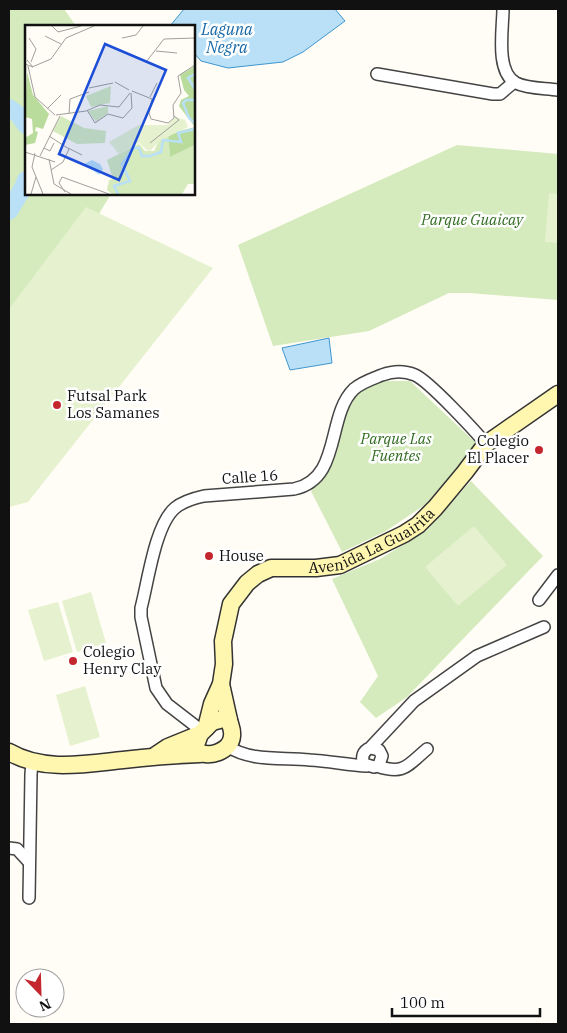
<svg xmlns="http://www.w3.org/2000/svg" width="567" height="1033" viewBox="0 0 567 1033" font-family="'IBM Plex Serif',serif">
	<rect width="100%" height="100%" fill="#fffdf5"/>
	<g fill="#d5ebbd">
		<path d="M 9,9 L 64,9 L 76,26 L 26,26 L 26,194 L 111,194 L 78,248 L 9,312 Z"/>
		<path d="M 457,145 L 558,154 L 558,300 L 469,293 L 449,293 L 369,331 L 273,346 L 238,245 Z"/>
		<path d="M 380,381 L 410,381 L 477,444 L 426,504 L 386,531 L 342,552 L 311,491 L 329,466 L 345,415 L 358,393 Z"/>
		<path d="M 471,481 L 543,556 L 407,697 L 376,718 L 360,702 L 378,676 L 332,579 L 380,559 L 426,531 Z"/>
	</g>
	<g fill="#e6f2cf">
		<path d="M 549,193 L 558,194 L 558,243 L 545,242 Z"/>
		<path d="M 86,207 L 213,268 L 28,502 L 9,507 L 9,309 Z"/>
		<path d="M 474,526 L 507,565 L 458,606 L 425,567 Z"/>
		<path d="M 91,592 L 106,643 L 77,652 L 62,601 Z"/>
		<path d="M 58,602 L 73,652 L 44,661 L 28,610 Z"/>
		<path d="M 85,686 L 100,737 L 70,746 L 56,695 Z"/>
	</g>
	<g fill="#b9e0f7" stroke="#3f96cf">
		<path d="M 184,9 L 335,9 L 345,21 L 303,52 L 283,62 L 228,68 L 201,61 L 194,53 L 194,26 L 170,26 Z"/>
		<path d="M 329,338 L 332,363 L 290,370 L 282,348 Z"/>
	</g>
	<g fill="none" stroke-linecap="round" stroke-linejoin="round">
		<g stroke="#b9e0f7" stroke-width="18">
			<path d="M 9,108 L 19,115 L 26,125"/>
			<path d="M 9,211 L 23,188 L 26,180"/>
		</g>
		<g stroke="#444" stroke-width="14">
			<g id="street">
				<path d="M 503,9 C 503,29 495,72 516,83 C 528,89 545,88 558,90"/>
				<path d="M 377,74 L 493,94 L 500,94 L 514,82"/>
				<path d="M 539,600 L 558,575"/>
				<path d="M 202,731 L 167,704 L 156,688 L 141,617 L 141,608 C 148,582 155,525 175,508 C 183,501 195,498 204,496 L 294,489 C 342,479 326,416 354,389 C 362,382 372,379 382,375 C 393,371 403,370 415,375 C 429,381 475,431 486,444"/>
				<path d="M 227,746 C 251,762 282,757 310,760 C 329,761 348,765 367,766"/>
				<path d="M 370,748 L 379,750 L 382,756 L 379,765 L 374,767 L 364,764 C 361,757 363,751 370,748 L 414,701 L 477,656 L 544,627"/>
				<path d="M 377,766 C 404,775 407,766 427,749"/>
				<path d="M 9,848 L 17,849 L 29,862"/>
				<path d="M 29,898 L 31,774 L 32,763"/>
			</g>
		</g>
		<g stroke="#333" stroke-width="19">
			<g id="secondary">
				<path d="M 221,684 L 229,720"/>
				<path id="s1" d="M 206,728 L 212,704 L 221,684 L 224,664 L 223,641 L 231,604 L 247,583 L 258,574 L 271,568 L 316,568 L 340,565 L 404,534 L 418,525 L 435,508 L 465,472 L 486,444 L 558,394"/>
				<path d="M 9,752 C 43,772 85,764 123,760 C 148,757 174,755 200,754"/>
				<path d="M 156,755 L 168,747 L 200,734 L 212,722 L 223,719 L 229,720 C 230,725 233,730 232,736 C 231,751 209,759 197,751 L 196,745 L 200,734"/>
			</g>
		</g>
		<use href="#street" stroke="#fff" stroke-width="11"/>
		<use href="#secondary" stroke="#fff6b0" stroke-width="16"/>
	</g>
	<g fill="#c4262e" stroke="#fff" stroke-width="2">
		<circle cx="57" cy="405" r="5"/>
		<circle cx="539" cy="450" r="5"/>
		<circle cx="209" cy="556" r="5"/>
		<circle cx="73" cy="661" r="5"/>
	</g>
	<g text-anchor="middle" stroke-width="5" stroke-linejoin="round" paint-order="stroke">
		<g font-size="15" font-style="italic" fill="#2f6b1f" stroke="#fff">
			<text x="472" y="225">Parque Guaicay</text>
			<text x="396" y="444">Parque Las<tspan x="396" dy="17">Fuentes</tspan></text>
		</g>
		<g font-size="15" fill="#111" stroke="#fff" text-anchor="start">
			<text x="67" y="401">Futsal Park<tspan x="67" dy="17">Los Samanes</tspan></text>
			<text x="529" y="446" text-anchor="end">Colegio<tspan x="529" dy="17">El Placer</tspan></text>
			<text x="219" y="561">House</text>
			<text x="83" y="657">Colegio<tspan x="83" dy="17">Henry Clay</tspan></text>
		</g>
		<g font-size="15" fill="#111" stroke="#fff">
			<text transform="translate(250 477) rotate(-4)" y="5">Calle 16</text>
			<text dy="5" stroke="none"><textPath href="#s1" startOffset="290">Avenida La Guairita</textPath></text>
		</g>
		<g font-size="16" font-style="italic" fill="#1768a6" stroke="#fff">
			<text x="227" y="35">Laguna<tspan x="227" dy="18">Negra</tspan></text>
		</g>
	</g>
	<g transform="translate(25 25)">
		<rect width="170" height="170" fill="#fffdf5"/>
		<path d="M 86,61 L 85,78 L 66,82 L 61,71 ZM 83,81 L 83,88 L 71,97 L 63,86 ZM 36,91 L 59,103 L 81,106 L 80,118 L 52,119 L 28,106 ZM 143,108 L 145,132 L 170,120 L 170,159 L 163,159 L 157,169 L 87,169 L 82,165 L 84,155 L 88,154 L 82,135 L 114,119 L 120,126 L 129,126 L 135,114 Z" fill="#d5ebbd"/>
		<path d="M 170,41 L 170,120 L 145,132 L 143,109 L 170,102 L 154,81 L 156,75 L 164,71 L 159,65 L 155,50 ZM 2,47 L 8,70 L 24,89 L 18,104 L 11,102 L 10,106 L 13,107 L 10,118 L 0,120 L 0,113 L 8,108 L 7,94 L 0,92 Z" fill="#b9dc9c"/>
		<path d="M 151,92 L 160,95 L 163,102 L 136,115 L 124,127 L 114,118 L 94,129 L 84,117 L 114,100 L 142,100 Z" fill="#e6f2cf"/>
		<path d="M 67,135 L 75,139 L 78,144 L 74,150 L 59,139 Z" fill="#b9e0f7"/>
		<path fill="none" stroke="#b9e0f7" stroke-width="2.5" d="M 170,49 L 163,53 L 170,64M 170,75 L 161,75 L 158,78 L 164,93 L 170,98M 93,169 L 89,161 L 105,156 L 97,139 L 108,123 L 114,123 L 117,131 L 125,131 L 136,127 L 138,115 L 156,117 L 153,108 L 170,104"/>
		<path fill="none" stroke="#a09f9a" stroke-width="1" d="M 27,1 L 33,7 L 56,1M 20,11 L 36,19M 4,13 L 11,24 L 6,37M 97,13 L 111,10 L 118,1M 131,26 L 152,28M 121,37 L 139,14 L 170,13M 0,39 L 8,42 L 2,35M 3,41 L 10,72 L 30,90M 7,42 L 26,34 L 41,13 L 69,1M 90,57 L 104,65M 64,63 L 88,58M 107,66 L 127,74 L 124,88 L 126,94 L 143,98 L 149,93 L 148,80 L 156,68 L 153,51 L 170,40M 125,72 L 132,58M 22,84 L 36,70M 62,85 L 70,98 L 83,89 L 98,93 L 107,83 L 106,68M 44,89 L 45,74 L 64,67M 31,90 L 61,86 L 75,80 L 94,82 L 105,68M 24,111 L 44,124 L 38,137 L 26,145M 125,118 L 154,95 L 149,91M 19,123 L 25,126 L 29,118M 43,123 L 57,130M 0,127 L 30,137M 10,128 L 7,142 L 18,169M 15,131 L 35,91M 24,134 L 29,159 L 46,169M 40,167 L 34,158 L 37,152 L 84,169M 6,169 L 11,152"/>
		<path fill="#1d4ed8" fill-opacity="0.15" stroke="#1d4ed8" stroke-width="2.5" d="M 80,19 L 141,45 L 94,155 L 34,129 Z"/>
		<rect width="170" height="170" fill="none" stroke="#111" stroke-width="2.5"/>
	</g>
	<rect width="567" height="1033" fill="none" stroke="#111111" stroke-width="20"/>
	<g transform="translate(40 993) rotate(157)"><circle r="24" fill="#ffffff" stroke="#a0a0a0"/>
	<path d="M0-4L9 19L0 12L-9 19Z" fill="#c4262e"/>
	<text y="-8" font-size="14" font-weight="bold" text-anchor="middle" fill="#111111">N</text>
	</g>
	<path d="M392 1008v8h148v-8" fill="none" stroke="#111111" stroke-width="2.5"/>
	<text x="400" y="1008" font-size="15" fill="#111111" stroke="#ffffff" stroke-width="4" paint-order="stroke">100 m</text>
</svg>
